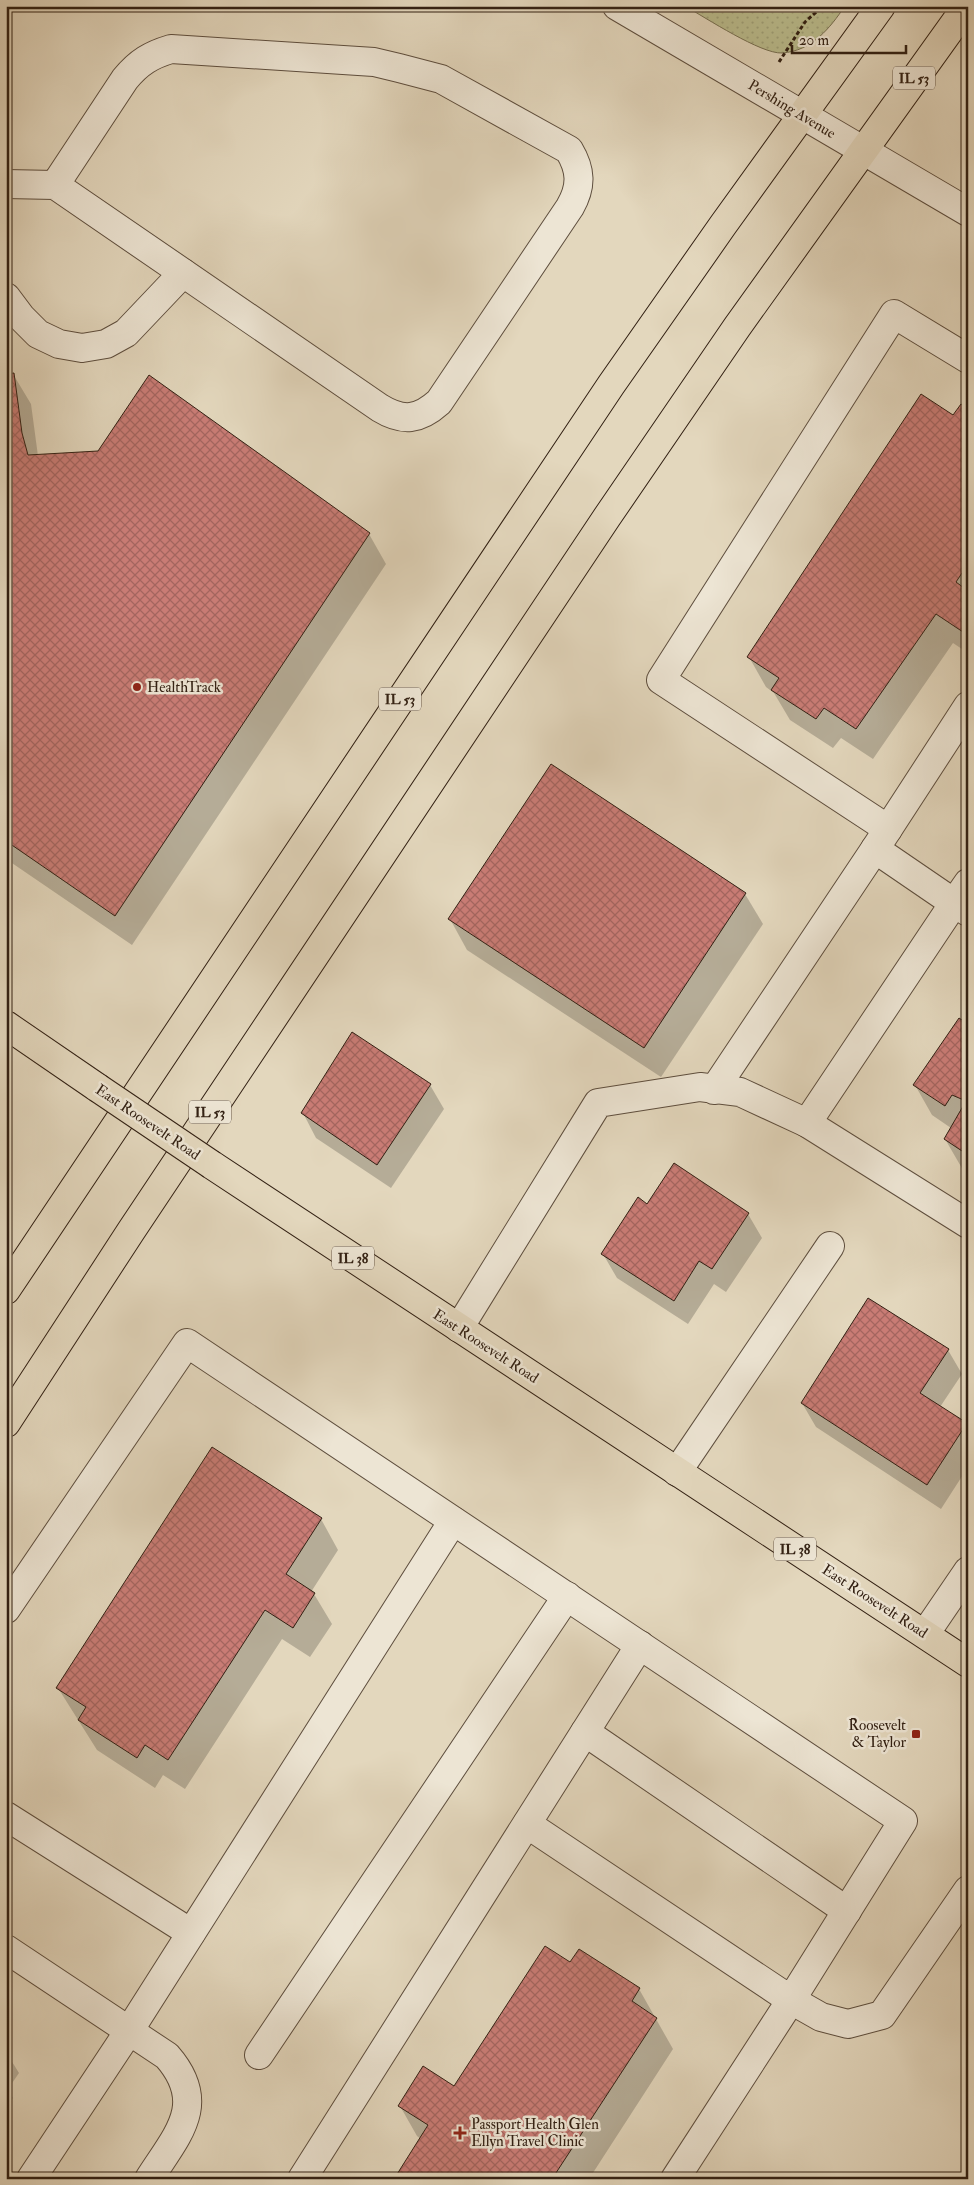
<svg xmlns="http://www.w3.org/2000/svg" width="974" height="2185" viewBox="0 0 974 2185" font-family="'IM FELL Double Pica',serif">
	<defs>
		<pattern id="green-dots" width="8" height="8" patternUnits="userSpaceOnUse" patternTransform="scale(1.25)"><rect width="8" height="8" fill="#babc8d"/><path d="M2 2h.1M6 6h.1" fill="none" stroke="#a0a179" stroke-width="1.8" stroke-linecap="round"/></pattern>
		<pattern id="building-cross-hatch" width="8" height="8" patternUnits="userSpaceOnUse" patternTransform="scale(1.25)"><rect width="8" height="8" fill="#c97c75"/><path d="M0 0l8 8M0 8l8-8" fill="none" stroke="#a4655f"/></pattern>
	</defs>
	<rect width="100%" height="100%" fill="#e3d7bd"/>
	<filter id="stains"><feTurbulence type="fractalNoise" baseFrequency=".004" numOctaves="4"/><feColorMatrix values="0 0 0 0 .2 0 0 0 0 .09 0 0 0 0 .02 0 0 0 .5 -.17"/></filter>
	<radialGradient id="worn" r=".72"><stop offset=".6" stop-color="#630" stop-opacity="0"/><stop offset="1" stop-color="#630" stop-opacity=".3"/></radialGradient>
	<path fill="url(#green-dots)" stroke="#766e50" d="M 685,6 L 845,6 C 830,28 812,51 782,53 C 761,54 706,18 685,6 Z"/>
	<g fill="#0003">
		<path d="M 13,374 L 31,404 L 38,456 L 369,534 L 386,564 L 132,945 L 6,859 L 6,375 Z"/>
		<path d="M 968,410 L 968,653 L 953,643 L 873,759 L 841,738 L 833,748 L 790,720 L 774,693 L 766,687 L 749,657 L 953,417 Z"/>
		<path d="M 552,766 L 745,894 L 763,924 L 661,1077 L 467,950 L 450,919 Z"/>
		<path d="M 968,1025 L 968,1173 L 963,1170 L 945,1139 L 951,1128 L 932,1115 L 915,1085 Z"/>
		<path d="M 430,1085 L 444,1109 L 391,1188 L 316,1138 L 303,1113 Z"/>
		<path d="M 748,1214 L 762,1238 L 726,1292 L 714,1284 L 688,1324 L 617,1278 L 603,1254 Z"/>
		<path d="M 948,1350 L 962,1374 L 940,1407 L 968,1427 L 968,1467 L 941,1509 L 816,1427 L 802,1403 Z"/>
		<path d="M 321,1519 L 338,1550 L 311,1592 L 314,1594 L 332,1624 L 310,1657 L 282,1639 L 185,1789 L 163,1775 L 155,1788 L 97,1750 L 58,1688 Z"/>
		<path d="M 571,1964 L 639,1989 L 673,2049 L 589,2179 L 395,2179 L 421,2139 L 417,2136 L 400,2106 L 454,2088 Z"/>
		<path d="M 6,2052 L 19,2073 L 8,2089 L 13,2098 L 6,2109 Z"/>
	</g>
	<g fill="url(#building-cross-hatch)" stroke="#322013">
		<path d="M 14,373 L 22,433 L 28,455 L 98,451 L 149,375 L 370,533 L 115,916 L 6,841 L 6,374 Z"/>
		<path d="M 921,394 L 953,415 L 961,404 L 968,409 L 968,564 L 956,582 L 968,591 L 968,631 L 966,634 L 936,614 L 856,729 L 824,708 L 816,719 L 771,690 L 779,678 L 747,657 Z"/>
		<path d="M 551,764 L 746,893 L 644,1048 L 448,919 Z"/>
		<path d="M 959,1018 L 968,1024 L 968,1155 L 944,1139 L 966,1101 L 952,1095 L 945,1106 L 913,1085 Z"/>
		<path d="M 352,1032 L 431,1084 L 377,1165 L 301,1113 Z"/>
		<path d="M 674,1163 L 749,1213 L 712,1269 L 699,1261 L 674,1301 L 601,1254 L 638,1197 L 647,1204 Z"/>
		<path d="M 868,1298 L 949,1349 L 920,1393 L 967,1423 L 927,1485 L 801,1403 Z"/>
		<path d="M 212,1447 L 322,1518 L 286,1574 L 315,1593 L 293,1628 L 265,1610 L 168,1760 L 145,1745 L 137,1758 L 78,1720 L 86,1707 L 56,1688 Z"/>
		<path d="M 545,1946 L 570,1962 L 579,1949 L 640,1988 L 632,2001 L 657,2018 L 552,2179 L 394,2179 L 428,2125 L 398,2106 L 423,2066 L 454,2086 Z"/>
	</g>
	<g fill="none" stroke-linecap="round" stroke-linejoin="round">
		<g stroke="#5e4e3e" stroke-width="30">
			<g id="minor">
				<path d="M 617,6 L 968,212"/>
				<path d="M 6,184 L 55,185 L 380,408 C 403,422 419,420 439,402 L 570,207 C 582,186 581,170 569,150 L 441,79 L 399,68 L 374,62 L 171,49 C 151,55 139,62 125,79 L 55,185"/>
				<path d="M 6,297 L 21,317 L 38,334 L 59,344 L 82,348 L 106,344 L 126,333 L 183,273"/>
				<path d="M 888,829 L 661,680 L 894,314 L 968,359"/>
				<path d="M 968,883 L 954,903 L 968,912"/>
				<path d="M 714,1090 L 875,849 L 968,706"/>
				<path d="M 807,1123 L 954,903 L 875,849"/>
				<path d="M 459,1328 L 598,1103 L 700,1087 L 740,1092 L 807,1123 L 968,1224"/>
				<path d="M 677,1472 L 830,1246"/>
				<path d="M 6,1609 L 187,1343 L 903,1821 L 791,2000 L 527,1824"/>
				<path d="M 925,1634 L 968,1571"/>
				<path d="M 585,1732 L 847,1911"/>
				<path d="M 6,1816 L 191,1933"/>
				<path d="M 6,1949 L 167,2056 C 209,2104 177,2135 149,2179"/>
				<path d="M 259,2055 L 567,1596"/>
				<path d="M 31,2179 L 129,2031 L 453,1521"/>
				<path d="M 302,2179 L 640,1645"/>
				<path d="M 675,2179 L 791,2000 L 821,2017 L 848,2024 L 882,2015 L 968,1890"/>
			</g>
		</g>
		<g stroke="#322013" stroke-width="30">
			<g id="major">
				<path d="M 6,1025 L 98,1088"/>
				<path d="M 212,1165 L 968,1663"/>
				<path d="M 6,1290 L 611,385 L 723,225 L 881,6"/>
				<path d="M 6,1423 L 131,1231 L 607,517 L 737,327 L 967,6"/>
			</g>
		</g>
		<path stroke="#322013" stroke-width="3" stroke-dasharray="4 2.5" stroke-linecap="butt" d="M 779,62 L 805,22 L 823,6"/>
		<use href="#minor" stroke="#ede5d4" stroke-width="28"/>
		<use href="#major" stroke="#e3d7bd" stroke-width="28"/>
		<g stroke="#322013" stroke-width="30" stroke-linecap="butt">
			<path id="major-bridge" d="M 98,1088 L 212,1165"/>
		</g>
		<use href="#major-bridge" stroke="#e3d7bd" stroke-width="28"/>
	</g>
	<g fill="#8f2418" stroke="#ede5d4" stroke-width="2">
		<circle cx="137" cy="687" r="5"/>
		<rect x="911" y="1729" width="10" height="10" rx="2.5"/>
		<path d="M457.5 2125.5h5v5h5v5h-5v5h-5v-5h-5v-5h5z"/>
	</g>
	<g text-anchor="middle" stroke-width="5" stroke-linejoin="round" paint-order="stroke">
		<g fill="#ede5d4" stroke="#6a5b4d" stroke-width="1">
			<rect x="893" y="66.5" width="42" height="23" rx="4"/>
			<rect x="379" y="687.5" width="42" height="23" rx="4"/>
			<rect x="189" y="1100.5" width="42" height="23" rx="4"/>
			<rect x="332" y="1246.5" width="42" height="23" rx="4"/>
			<rect x="774" y="1537.5" width="42" height="23" rx="4"/>
		</g>
		<g font-size="14" font-weight="bold" fill="#322013">
			<text x="914" y="83">IL 53</text>
			<text x="400" y="704">IL 53</text>
			<text x="210" y="1117">IL 53</text>
			<text x="353" y="1263">IL 38</text>
			<text x="795" y="1554">IL 38</text>
		</g>
		<g font-size="15" fill="#322013" stroke="#ede5d4">
			<text transform="translate(792 109) rotate(31)" y="5">Pershing Avenue</text>
			<text transform="translate(148 1122) rotate(34)" y="5">East Roosevelt Road</text>
			<text transform="translate(486 1346) rotate(33)" y="5">East Roosevelt Road</text>
			<text transform="translate(875 1601) rotate(33)" y="5">East Roosevelt Road</text>
		</g>
		<g font-size="15" fill="#322013" stroke="#ede5d4" text-anchor="start">
			<text x="147" y="692">HealthTrack</text>
			<text x="906" y="1730" text-anchor="end">Roosevelt<tspan x="906" dy="17">&amp; Taylor</tspan></text>
			<text x="471" y="2129">Passport Health Glen<tspan x="471" dy="17">Ellyn Travel Clinic</tspan></text>
		</g>
	</g>
	<rect width="974" height="2185" fill="none" stroke="#e3d7bd" stroke-width="25"/>
	<rect x="8" y="8" width="959" height="2170" fill="none" stroke="#322013" stroke-width="2.5"/>
	<rect x="12" y="12" width="949" height="2160" fill="none" stroke="#322013"/>
	<path d="M792 45v8h114v-8" fill="none" stroke="#322013" stroke-width="2.5"/>
	<text x="799" y="45" font-size="15" fill="#322013" stroke="#ede5d4" stroke-width="4" paint-order="stroke">20 m</text>
	<rect width="100%" height="100%" filter="url(#stains)"/>
	<rect width="100%" height="100%" fill="url(#worn)"/>
</svg>
